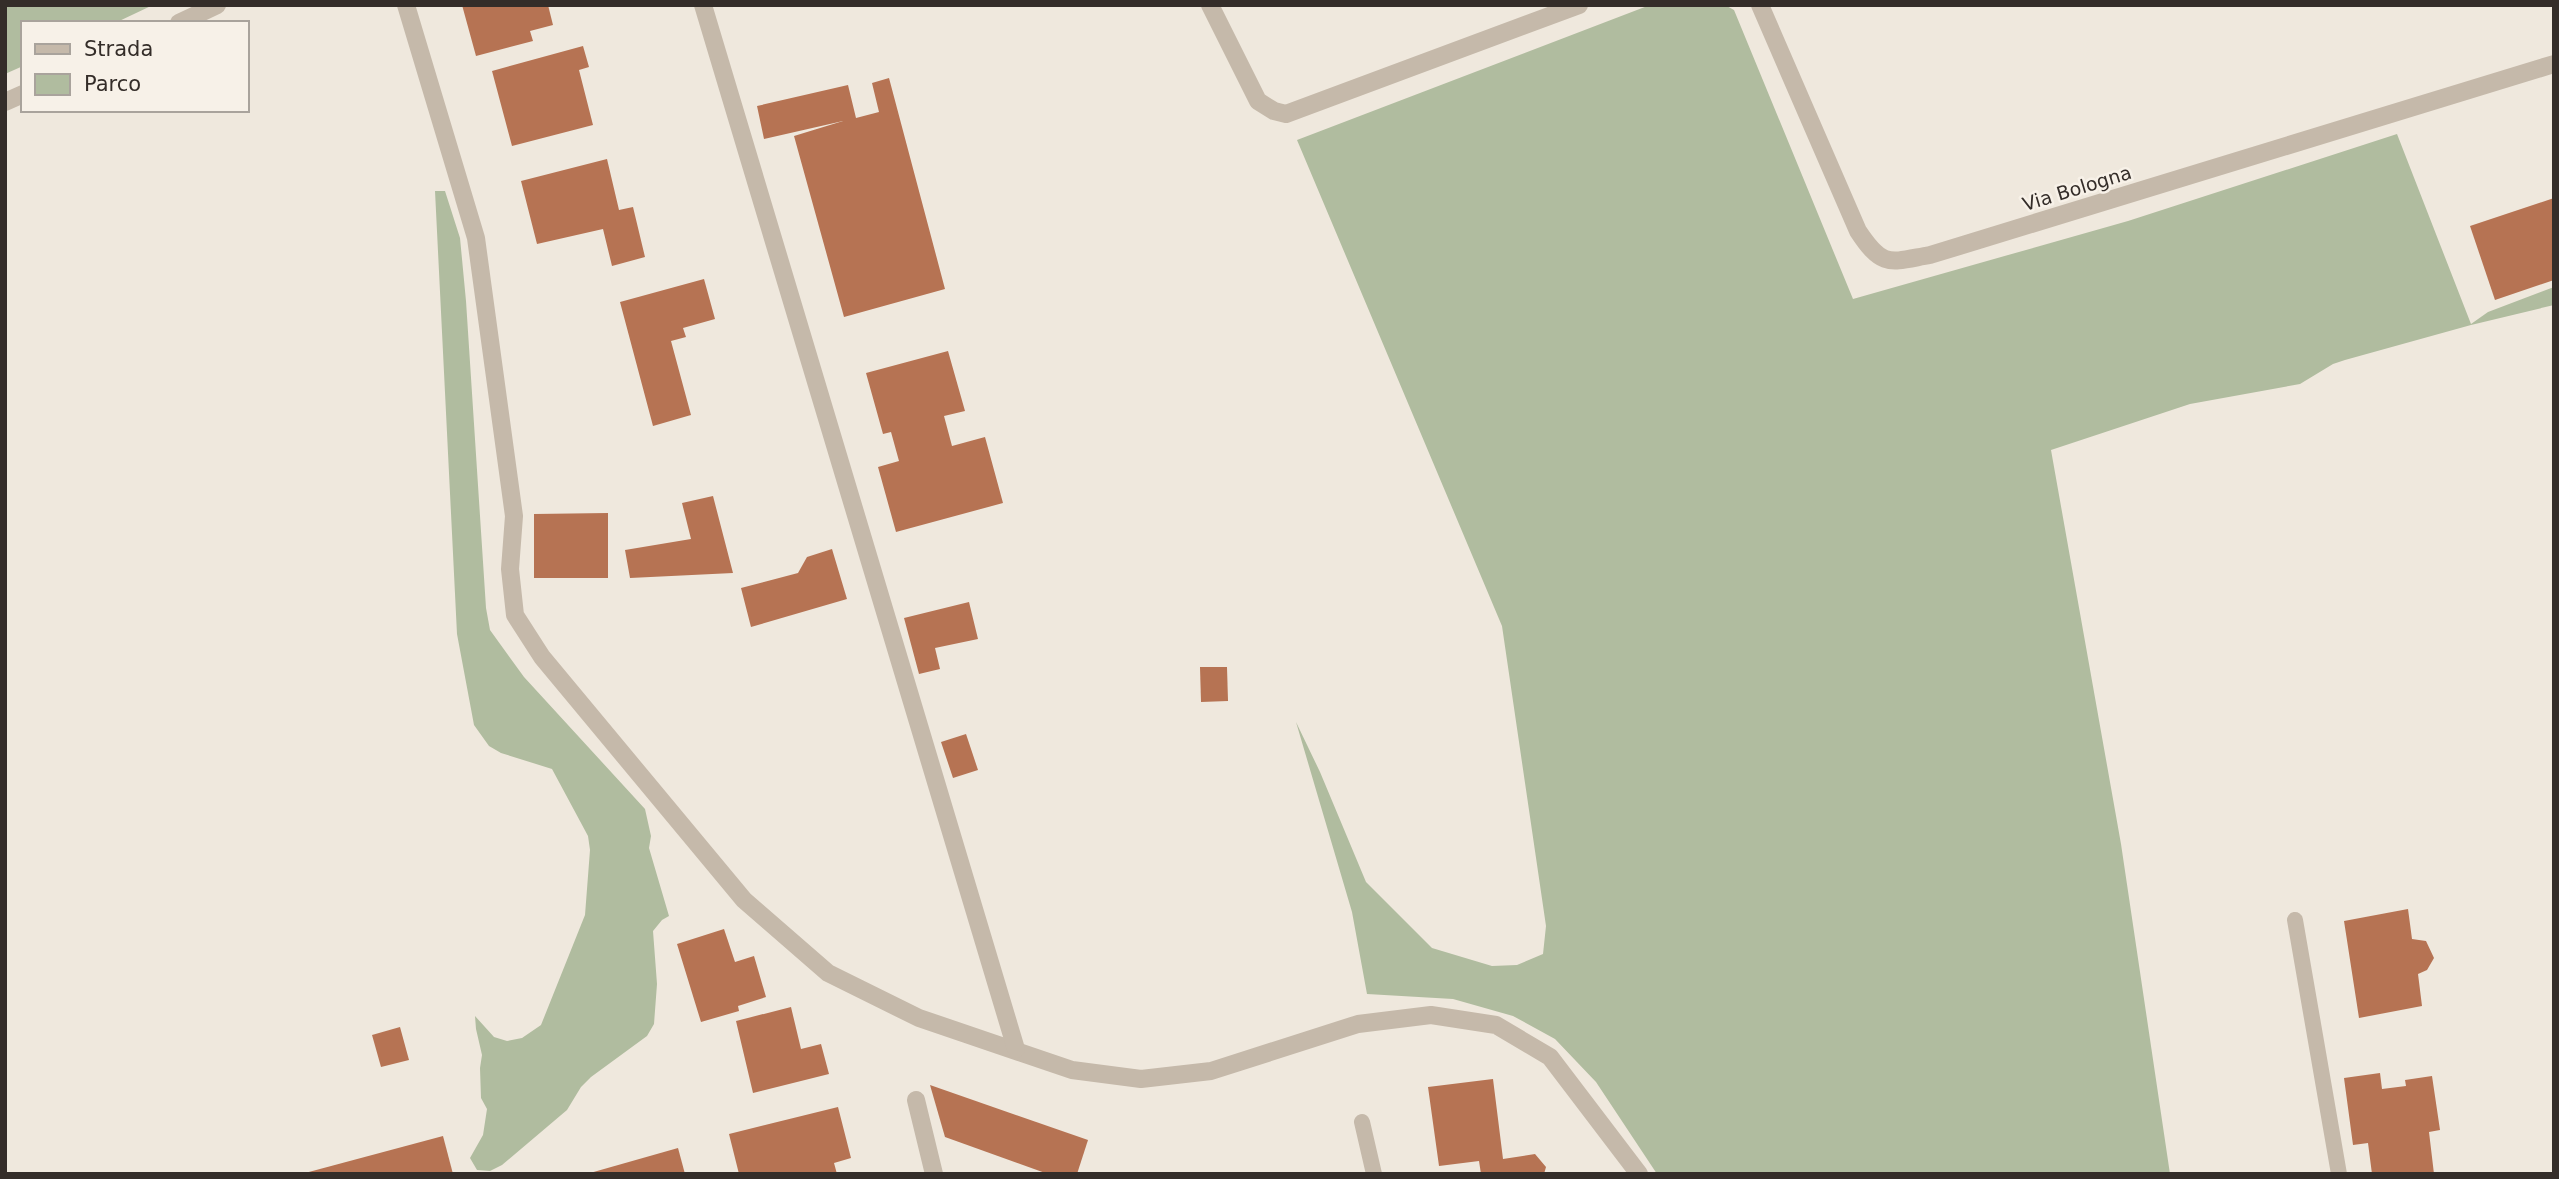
<svg xmlns="http://www.w3.org/2000/svg" width="2559" height="1179" viewBox="0 0 2559 1179" font-family="'DejaVu Sans',sans-serif">
	<rect width="100%" height="100%" fill="#efe8dd"/>
	<g fill="#b0bc9f">
		<path d="M 5,5 L 153,5 L 115,23 L 23,23 L 23,66 L 5,74 Z"/>
		<path d="M 1650,5 L 1725,5 L 1734,10 L 1853,299 L 2128,221 L 2397,134 L 2471,324 L 2488,312 L 2554,287 L 2554,305 L 2471,325 L 2345,360 L 2333,364 L 2300,384 L 2190,404 L 2051,450 L 2121,844 L 2170,1174 L 1657,1174 L 1596,1082 L 1555,1039 L 1513,1016 L 1453,999 L 1367,994 L 1352,912 L 1296,722 L 1320,772 L 1366,882 L 1432,948 L 1492,966 L 1517,965 L 1543,954 L 1546,926 L 1502,626 L 1297,140 Z"/>
		<path d="M 435,191 L 445,191 L 460,238 L 466,301 L 486,608 L 490,630 L 524,677 L 645,809 L 651,836 L 649,848 L 669,916 L 662,920 L 653,931 L 657,984 L 654,1024 L 647,1036 L 591,1077 L 581,1087 L 567,1110 L 502,1165 L 490,1171 L 477,1170 L 470,1158 L 483,1135 L 487,1109 L 481,1098 L 480,1068 L 482,1055 L 476,1029 L 475,1016 L 494,1037 L 507,1041 L 522,1038 L 541,1025 L 585,915 L 590,850 L 588,836 L 552,769 L 501,753 L 489,746 L 474,725 L 457,634 Z"/>
	</g>
	<g fill="#b67353">
		<path d="M 462,5 L 548,5 L 553,25 L 530,31 L 533,41 L 476,56 Z"/>
		<path d="M 583,46 L 589,67 L 579,70 L 593,125 L 512,146 L 492,71 Z"/>
		<path d="M 889,78 L 945,289 L 844,317 L 794,136 L 843,121 L 764,139 L 757,106 L 848,85 L 856,118 L 879,112 L 872,83 Z"/>
		<path d="M 607,159 L 619,210 L 633,207 L 645,257 L 612,266 L 603,229 L 537,244 L 521,181 Z"/>
		<path d="M 2554,198 L 2554,280 L 2495,300 L 2470,226 Z"/>
		<path d="M 704,279 L 715,319 L 683,328 L 686,337 L 671,341 L 691,415 L 653,426 L 620,302 Z"/>
		<path d="M 948,351 L 965,411 L 944,416 L 952,446 L 985,437 L 1003,503 L 896,532 L 878,467 L 899,461 L 891,432 L 883,434 L 866,373 Z"/>
		<path d="M 713,496 L 733,573 L 630,578 L 625,550 L 691,539 L 682,503 Z"/>
		<path d="M 608,513 L 608,578 L 534,578 L 534,514 Z"/>
		<path d="M 832,549 L 847,599 L 751,627 L 741,588 L 798,573 L 807,557 Z"/>
		<path d="M 969,602 L 978,639 L 935,648 L 940,669 L 919,674 L 904,618 Z"/>
		<path d="M 1200,667 L 1227,667 L 1228,701 L 1201,702 Z"/>
		<path d="M 966,734 L 978,770 L 953,778 L 941,742 Z"/>
		<path d="M 2408,909 L 2412,939 L 2426,941 L 2434,958 L 2427,970 L 2418,974 L 2422,1006 L 2359,1018 L 2344,921 Z"/>
		<path d="M 724,929 L 735,962 L 754,956 L 766,997 L 738,1006 L 739,1011 L 701,1022 L 677,944 Z"/>
		<path d="M 791,1007 L 801,1049 L 821,1044 L 829,1074 L 753,1093 L 736,1021 Z"/>
		<path d="M 400,1027 L 409,1060 L 381,1067 L 372,1035 Z"/>
		<path d="M 2380,1073 L 2382,1089 L 2406,1086 L 2405,1080 L 2432,1076 L 2440,1130 L 2429,1132 L 2434,1174 L 2372,1174 L 2368,1143 L 2353,1145 L 2344,1078 Z"/>
		<path d="M 1493,1079 L 1503,1159 L 1535,1154 L 1546,1167 L 1544,1174 L 1481,1174 L 1479,1161 L 1439,1166 L 1428,1087 Z"/>
		<path d="M 930,1085 L 1088,1140 L 1077,1174 L 1048,1174 L 945,1137 Z"/>
		<path d="M 838,1107 L 851,1158 L 834,1163 L 837,1174 L 739,1174 L 729,1134 Z"/>
		<path d="M 443,1136 L 453,1174 L 305,1174 L 305,1173 Z"/>
		<path d="M 678,1148 L 685,1174 L 590,1174 L 590,1173 Z"/>
	</g>
	<g fill="none" stroke-linecap="round" stroke-linejoin="round">
		<g stroke="#c5b9aa" stroke-width="16">
			<path d="M 2295,920 L 2339,1174"/>
			<path d="M 1362,1122 L 1374,1174"/>
		</g>
		<g stroke="#c5b9aa" stroke-width="18">
			<path d="M 406,5 L 476,238 L 514,516 L 510,569 L 515,615 L 542,657 L 744,900 L 828,973 L 919,1018 L 1072,1070 L 1141,1079 L 1211,1071 L 1358,1024 L 1431,1015 L 1496,1025 L 1550,1057 L 1639,1174"/>
			<path d="M 703,5 L 1016,1049"/>
			<path d="M 1210,5 L 1258,101 L 1274,111 L 1286,114 L 1579,5"/>
			<path d="M 1760,5 L 1858,231 C 1883,269 1890,262 1930,255 L 2554,64"/>
			<path d="M 179,23 L 217,5"/>
			<path d="M 5,102 L 23,94"/>
			<path d="M 916,1100 L 934,1174"/>
		</g>
	</g>
	<g text-anchor="middle" stroke-width="5" stroke-linejoin="round" paint-order="stroke">
		<g font-size="19" fill="#342d29" stroke="#f7f1e8">
			<text transform="translate(2077 188) rotate(-17)" y="7">Via Bologna</text>
		</g>
	</g>
	<rect width="2559" height="1179" fill="none" stroke="#342d29" stroke-width="14"/>
	<rect x="21" y="21" width="228" height="91" fill="#f7f1e8" stroke="#a9a39c" stroke-width="2"/>
	<rect x="35" y="44" width="35" height="10" fill="#c5b9aa" stroke="#a9a39c" stroke-width="2"/>
	<text x="84" y="56" font-size="21" fill="#342d29">Strada</text>
	<rect x="35" y="74" width="35" height="21" fill="#b0bc9f" stroke="#a9a39c" stroke-width="2"/>
	<text x="84" y="91" font-size="21" fill="#342d29">Parco</text>
</svg>
